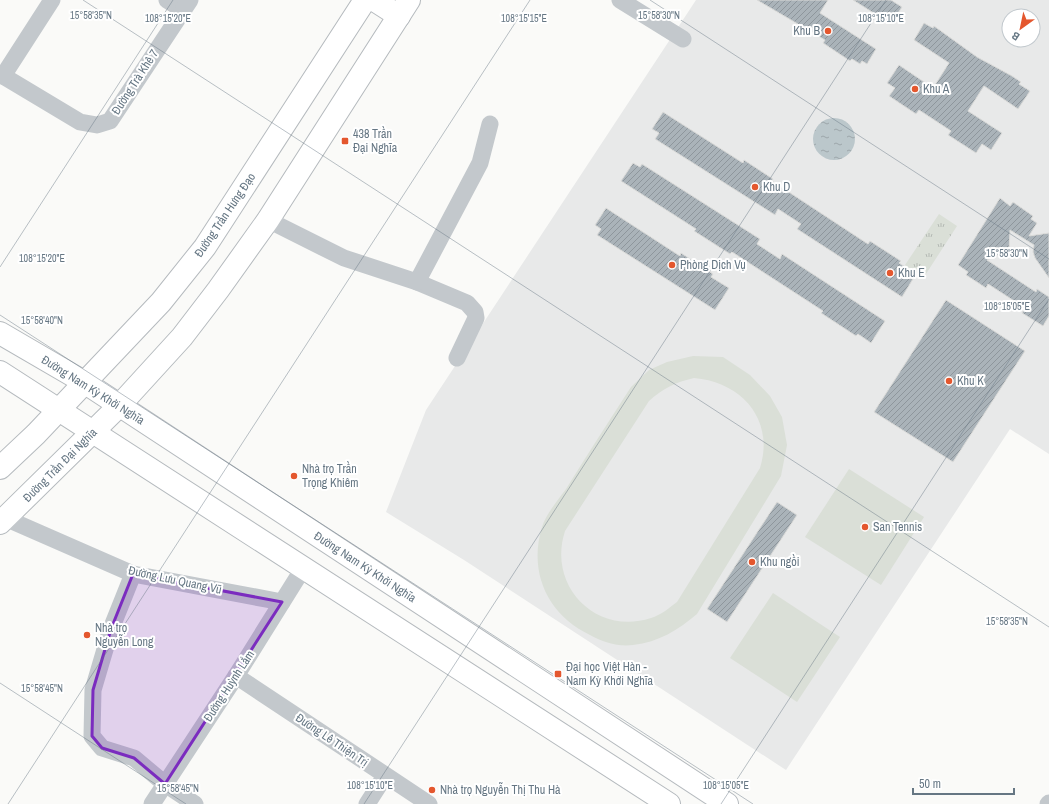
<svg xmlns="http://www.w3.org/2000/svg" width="1049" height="804" viewBox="0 0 1049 804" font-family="'Archivo Narrow',sans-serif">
	<defs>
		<pattern id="grass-tufts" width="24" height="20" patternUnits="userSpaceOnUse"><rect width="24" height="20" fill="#dadfd7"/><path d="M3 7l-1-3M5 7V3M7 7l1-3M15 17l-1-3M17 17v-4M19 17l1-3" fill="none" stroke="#b4b9b4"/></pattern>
		<pattern id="water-ripples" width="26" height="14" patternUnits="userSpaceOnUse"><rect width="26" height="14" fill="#bbc7cb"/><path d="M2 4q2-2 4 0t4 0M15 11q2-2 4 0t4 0" fill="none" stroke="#9ca6aa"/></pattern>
		<pattern id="building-hatch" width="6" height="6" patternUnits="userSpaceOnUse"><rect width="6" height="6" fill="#aab3b9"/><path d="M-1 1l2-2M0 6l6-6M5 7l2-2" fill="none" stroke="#8e969c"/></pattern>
	</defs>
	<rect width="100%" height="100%" fill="#fafaf8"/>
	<path fill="#e8e9e9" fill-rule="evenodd" d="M 696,0 L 1049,0 L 1049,454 L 1010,429 L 786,770 L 464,560 L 386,512 L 426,410 ZM 1009,16 L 1033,16 L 1033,40 L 1009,40 Z"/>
	<path fill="url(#grass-tufts)" d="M 939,214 L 957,226 L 924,277 L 905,265 Z"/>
	<g fill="#dadfd7" fill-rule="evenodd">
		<path d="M 693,356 L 723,357 L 750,375 L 770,396 L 782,417 L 787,445 L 781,476 L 697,614 C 678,630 659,642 633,645 C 618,647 603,642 590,635 C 548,615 528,573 542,527 C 546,514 558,500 566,489 C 587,455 609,421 631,387 L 649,370 L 667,362 ZM 694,378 C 742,382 775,420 760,468 L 677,602 C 669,608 661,615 651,618 C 596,636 547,586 565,531 L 649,401 C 662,389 676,382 694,378 Z"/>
		<path d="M 849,469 L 924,517 L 881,585 L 805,537 Z"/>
		<path d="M 773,593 L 840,637 L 797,702 L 730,658 Z"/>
	</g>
	<circle fill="url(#water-ripples)" cx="834" cy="139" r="21"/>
	<g fill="url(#building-hatch)" stroke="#dcdcda">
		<path d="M 757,0 L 828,0 L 820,13 L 876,49 L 867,64 L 862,61 L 860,64 L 852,59 L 850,61 L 823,43 L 825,40 Z"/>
		<path d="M 853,0 L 891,0 L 902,7 L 891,24 Z"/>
		<path d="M 924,23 L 933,28 L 934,26 L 977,57 L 1012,76 L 1021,82 L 1019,84 L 1030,91 L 1018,109 L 984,86 L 968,111 L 1002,133 L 991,150 L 982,144 L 976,153 L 948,135 L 951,131 L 919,110 L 916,114 L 889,96 L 895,88 L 887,83 L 899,65 L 933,88 L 949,63 L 914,40 Z"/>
		<path d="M 663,112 L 743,163 L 744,160 L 773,179 L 772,181 L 868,244 L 870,241 L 901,261 L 899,263 L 916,274 L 902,297 L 797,229 L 801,224 L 778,209 L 775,215 L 655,139 L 659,133 L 652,129 Z"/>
		<path d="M 633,163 L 640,167 L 642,164 L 760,239 L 757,244 L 780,259 L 782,254 L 885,321 L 871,343 L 858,334 L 856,336 L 821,313 L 823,311 L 732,252 L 730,254 L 694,231 L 696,229 L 621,181 Z"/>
		<path d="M 1000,198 L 1010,206 L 1013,202 L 1033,216 L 1031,219 L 1037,223 L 1029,236 L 1049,233 L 1049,278 L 1035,258 L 1033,252 L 1034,245 L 1010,230 L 1009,251 L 987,260 L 1036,292 L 1037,289 L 1049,297 L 1049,316 L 1043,326 L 1022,313 L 1025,308 L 988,284 L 986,288 L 966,275 L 968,272 L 958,265 Z"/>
		<path d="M 606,208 L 680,256 L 681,253 L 713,274 L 711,277 L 729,288 L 715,310 L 597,235 L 601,229 L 595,225 Z"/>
		<path d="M 946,300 L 1025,351 L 953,462 L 874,412 Z"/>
		<path d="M 777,502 L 797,515 L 727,622 L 707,609 Z"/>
	</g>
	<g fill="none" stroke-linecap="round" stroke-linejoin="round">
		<g stroke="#b5babe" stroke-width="24">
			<g id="major">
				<path d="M 374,0 L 399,16"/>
				<path d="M 0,333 L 84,382 L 727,804"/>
				<path d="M 0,372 L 669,804"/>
				<path d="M 0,468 L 36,434 L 161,302 L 205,247 L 365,0"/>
				<path d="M 0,523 L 119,406 L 182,337 L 218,290 L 268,220 L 409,0"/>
			</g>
		</g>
		<g stroke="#c3c8cc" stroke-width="17">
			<path d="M 167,0 L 183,10"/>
			<path d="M 620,0 L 683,39"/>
			<path d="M 0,74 L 80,122 L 97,125 L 110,121 L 190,0"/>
			<path d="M 3,76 L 52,0"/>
			<path d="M 268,220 L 344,258 L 417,282 L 467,303 L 475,312 L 476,318 L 457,358"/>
			<path d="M 417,282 L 480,163 L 490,124"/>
			<path d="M 5,518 L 133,574 L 282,602"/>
			<path d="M 133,574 L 111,629 L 93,690 L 92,736 L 102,748 L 134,758 L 165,784 L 195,804"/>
			<path d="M 236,676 L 429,804"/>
			<path d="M 152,804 L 236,676 L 304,567"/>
			<path d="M 367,804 L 385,776"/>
			<path d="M 1048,804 L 1049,803"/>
		</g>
		<use href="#major" stroke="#fff" stroke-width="22"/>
	</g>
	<path fill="#7b2cbf" fill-opacity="0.2" stroke="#7b2cbf" stroke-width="3" stroke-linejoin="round" d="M 133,574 L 282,602 L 165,784 L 134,758 L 102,748 L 92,736 L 93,690 L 111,629 Z"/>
	<path fill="none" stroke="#657683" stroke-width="1" stroke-opacity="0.45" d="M 83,0 L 1049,627M 650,0 L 1049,259M 0,267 L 173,0M 0,315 L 753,804M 0,683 L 186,804M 8,804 L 530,0M 364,804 L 886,0M 721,804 L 1049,299"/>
	<g fill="#e4572e" stroke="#fff" stroke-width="1.5">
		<circle cx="828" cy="31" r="4"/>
		<circle cx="915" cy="89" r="4"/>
		<rect x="341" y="137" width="8" height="8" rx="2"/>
		<circle cx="755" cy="187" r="4"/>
		<circle cx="672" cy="265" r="4"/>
		<circle cx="890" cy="273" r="4"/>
		<circle cx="949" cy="381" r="4"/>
		<circle cx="294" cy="476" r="4"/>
		<circle cx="865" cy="527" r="4"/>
		<circle cx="752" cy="562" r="4"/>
		<circle cx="87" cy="635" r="4"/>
		<rect x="554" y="670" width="8" height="8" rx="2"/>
		<circle cx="432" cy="790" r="4"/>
	</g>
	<g text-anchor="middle" stroke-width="4" stroke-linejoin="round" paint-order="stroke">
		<g font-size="12" fill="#657683" stroke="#fff" text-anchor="start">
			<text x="820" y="35" text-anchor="end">Khu B</text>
			<text x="923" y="93">Khu A</text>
			<text x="353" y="138">438 Trần<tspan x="353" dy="14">Đại Nghĩa</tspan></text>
			<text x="763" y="191">Khu D</text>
			<text x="680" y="269">Phòng Dịch Vụ</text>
			<text x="898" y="277">Khu E</text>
			<text x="957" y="385">Khu K</text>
			<text x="302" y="473">Nhà trọ Trần<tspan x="302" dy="14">Trọng Khiêm</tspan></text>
			<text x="873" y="531">San Tennis</text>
			<text x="760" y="566">Khu ngồi</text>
			<text x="95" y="632">Nhà trọ<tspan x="95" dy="14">Nguyễn Long</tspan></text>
			<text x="566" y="671">Đại học Việt Hàn -<tspan x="566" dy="14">Nam Kỳ Khởi Nghĩa</tspan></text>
			<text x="440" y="794">Nhà trọ Nguyễn Thị Thu Hà</text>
		</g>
		<g font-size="12" fill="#657683" stroke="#fff">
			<text transform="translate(135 82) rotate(-57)" y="4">Đường Trà Khê 7</text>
			<text transform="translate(225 215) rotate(-56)" y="4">Đường Trần Hưng Đạo</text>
			<text transform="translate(93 390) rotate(32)" y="4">Đường Nam Kỳ Khởi Nghĩa</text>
			<text transform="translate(60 465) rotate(-45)" y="4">Đường Trần Đại Nghĩa</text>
			<text transform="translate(365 567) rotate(33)" y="4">Đường Nam Kỳ Khởi Nghĩa</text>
			<text transform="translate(175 580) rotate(12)" y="4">Đường Lưu Quang Vũ</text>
			<text transform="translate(229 686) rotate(-57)" y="4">Đường Huỳnh Lắm</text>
			<text transform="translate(332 740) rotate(34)" y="4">Đường Lê Thiện Trị</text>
		</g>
	</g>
	<g font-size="10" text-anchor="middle" fill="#657683" stroke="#fff" stroke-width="4" stroke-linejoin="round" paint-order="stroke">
		<text x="91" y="19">15°58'35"N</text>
		<text x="659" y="19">15°58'30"N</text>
		<text x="168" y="22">108°15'20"E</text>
		<text x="524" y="22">108°15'15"E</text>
		<text x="881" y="22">108°15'10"E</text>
		<text x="1007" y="257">15°58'30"N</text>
		<text x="42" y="262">108°15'20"E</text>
		<text x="1007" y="310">108°15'05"E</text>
		<text x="42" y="324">15°58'40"N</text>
		<text x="1007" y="625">15°58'35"N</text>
		<text x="42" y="692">15°58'45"N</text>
		<text x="370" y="789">108°15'10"E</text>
		<text x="726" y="789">108°15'05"E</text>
		<text x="178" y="792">15°58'45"N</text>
	</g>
	<g transform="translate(1021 28) rotate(213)"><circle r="19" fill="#ffffff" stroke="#c1c8cd"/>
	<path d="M0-3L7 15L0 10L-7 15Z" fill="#e4572e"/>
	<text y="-6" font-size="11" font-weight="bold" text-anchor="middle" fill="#657683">B</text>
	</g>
	<path d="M913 788v6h101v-6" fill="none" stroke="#657683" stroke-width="2"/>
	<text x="919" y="788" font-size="12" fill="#657683" stroke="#ffffff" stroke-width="3" paint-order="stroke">50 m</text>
</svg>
